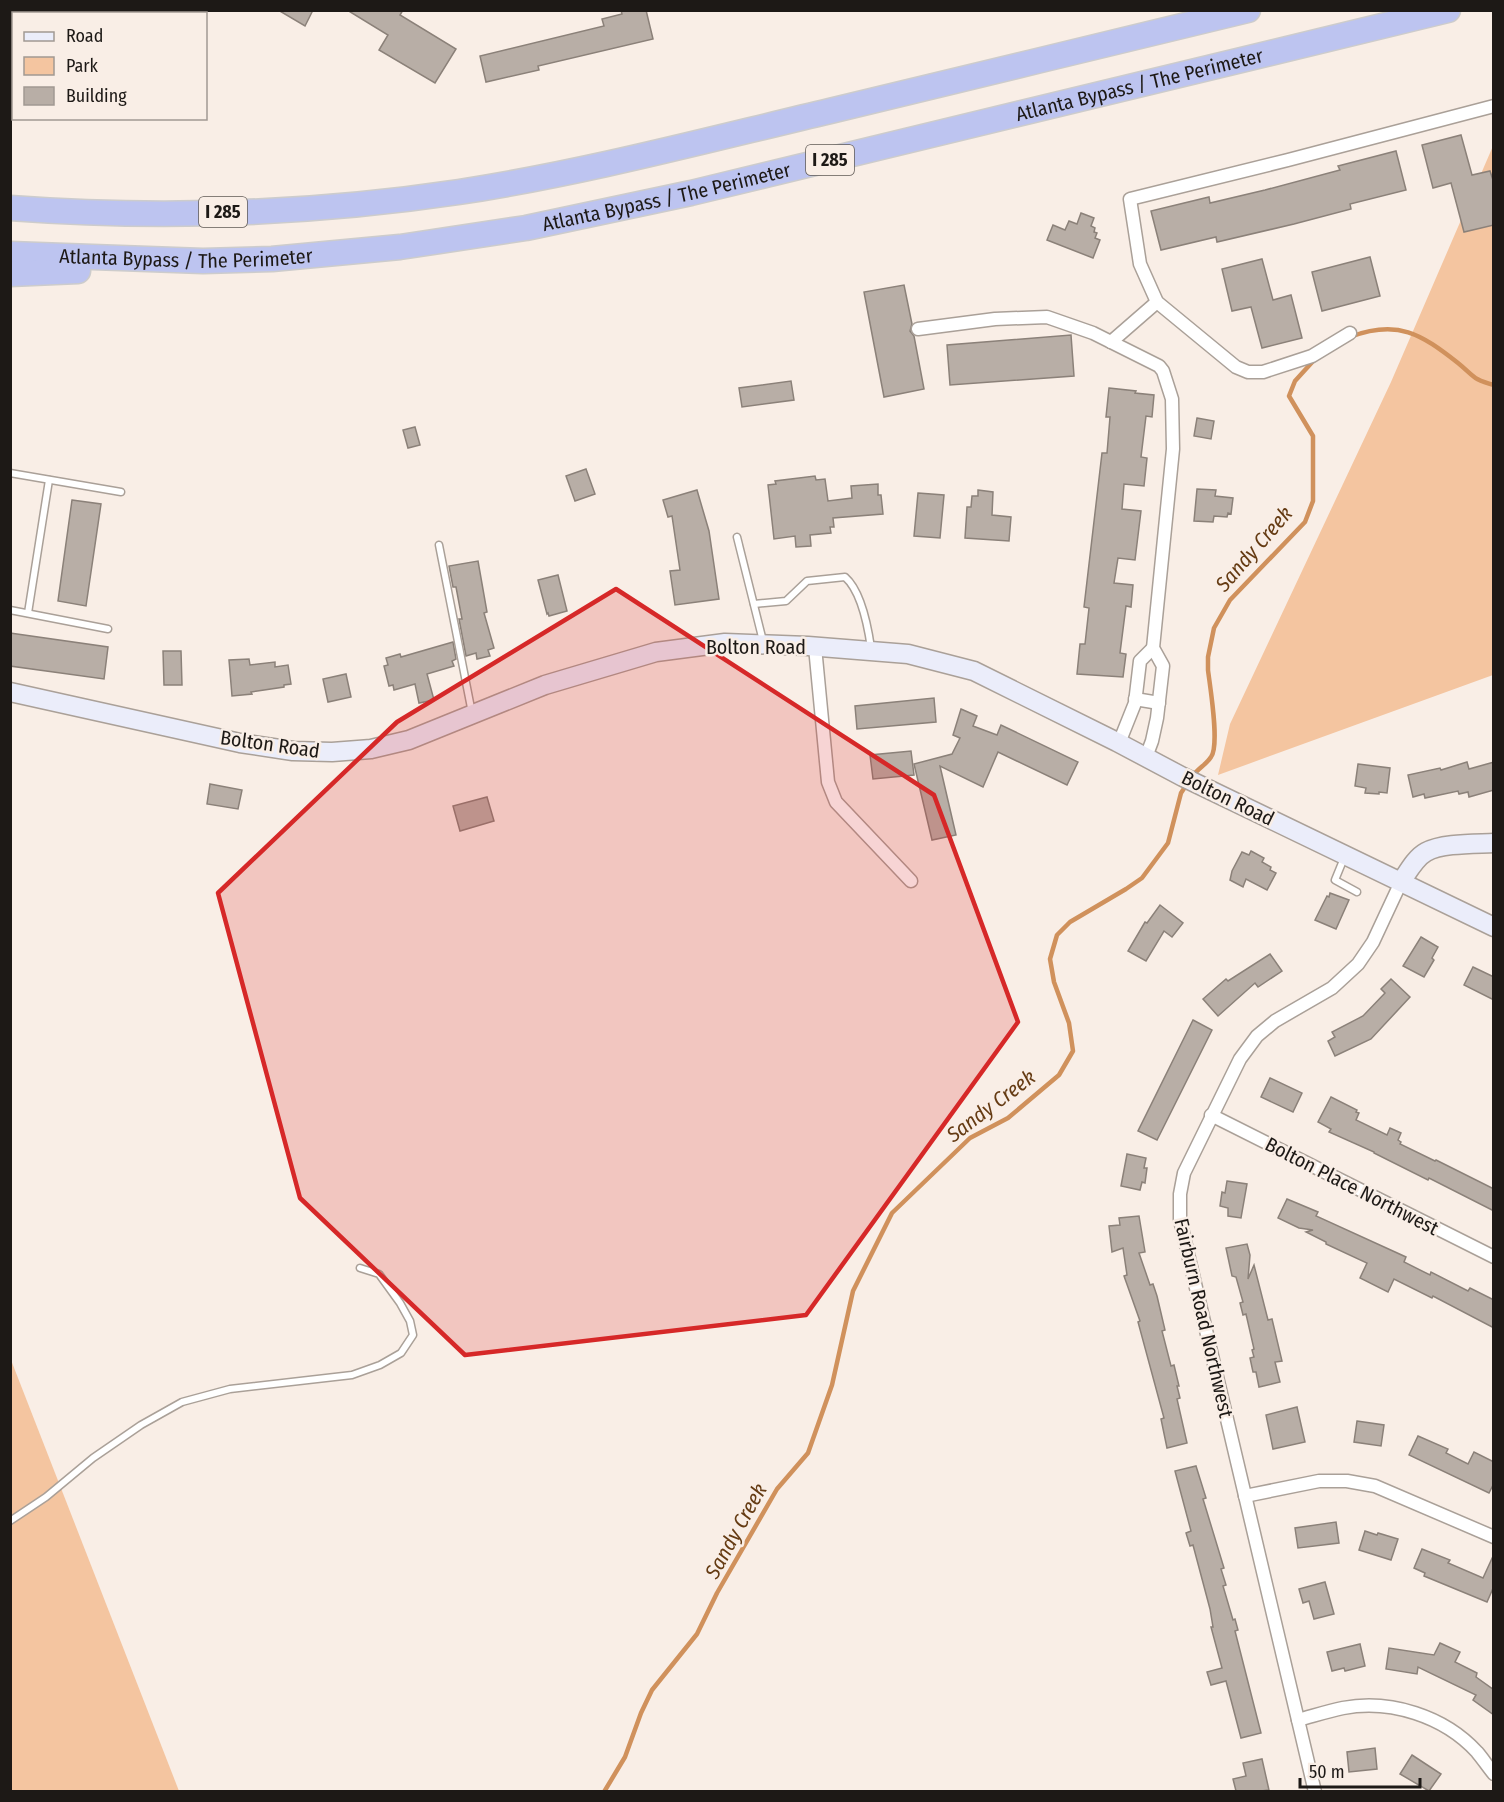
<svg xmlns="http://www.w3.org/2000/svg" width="1504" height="1802" viewBox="0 0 1504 1802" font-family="'Fira Sans Condensed',sans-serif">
	<rect width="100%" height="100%" fill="#f9eee6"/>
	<g fill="#f4c5a0">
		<path d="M 1493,146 L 1493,675 L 1218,775 L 1230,724 L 1391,382 Z"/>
		<path d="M 11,1360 L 179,1791 L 11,1791 Z"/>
	</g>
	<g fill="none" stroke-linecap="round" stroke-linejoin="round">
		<g stroke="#d0915c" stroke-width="4.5">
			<path d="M 1350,337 C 1398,319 1421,334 1458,363 C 1474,376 1473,380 1494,385"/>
			<path d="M 1192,777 C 1198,768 1206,765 1211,757 C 1220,745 1210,687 1208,670 L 1208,657 L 1214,628 L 1230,600 L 1305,522 L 1313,501 L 1313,436 L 1289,396 L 1295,381 L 1315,359"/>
			<path d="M 604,1792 L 625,1757 L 641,1713 L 652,1690 L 697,1634 L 717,1593 L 777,1489 L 808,1453 L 832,1385 L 853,1291 L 892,1213 L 970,1138 L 1008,1118 L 1059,1075 L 1073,1051 L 1069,1023 L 1054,982 L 1050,959 L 1057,935 L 1070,922 L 1126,889 L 1142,878 L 1168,843 L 1181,793 L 1187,784"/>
		</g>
	</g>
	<g fill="#b8aea6" stroke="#8b8179" stroke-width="1.5">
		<path d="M 278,10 L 313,10 L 305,26 Z"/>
		<path d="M 347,10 L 403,10 L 400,15 L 456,49 L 435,83 L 379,50 L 388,35 Z"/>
		<path d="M 621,10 L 646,10 L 653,39 L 538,66 L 539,70 L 486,82 L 480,56 L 604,26 L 602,19 L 622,14 Z"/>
		<path d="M 1461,135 L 1472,175 L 1490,171 L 1494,183 L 1494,225 L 1464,232 L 1451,183 L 1433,188 L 1422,145 Z"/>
		<path d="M 1396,151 L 1406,190 L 1350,204 L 1351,209 L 1294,224 L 1217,242 L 1216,237 L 1161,250 L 1151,211 L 1209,197 L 1210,203 L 1265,190 L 1340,170 L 1338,166 Z"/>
		<path d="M 1081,213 L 1094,218 L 1091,226 L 1095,228 L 1094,232 L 1097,233 L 1095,238 L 1100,240 L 1093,258 L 1047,240 L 1053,225 L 1065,230 L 1069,221 L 1077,224 Z"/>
		<path d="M 1370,257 L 1380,296 L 1322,311 L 1312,272 Z"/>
		<path d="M 1262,259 L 1273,300 L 1291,295 L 1302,338 L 1262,348 L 1251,307 L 1232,311 L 1222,269 Z"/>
		<path d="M 904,285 L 912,324 L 910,331 L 914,336 L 924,389 L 884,397 L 864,292 Z"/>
		<path d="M 1071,335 L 1074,376 L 950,385 L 947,345 Z"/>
		<path d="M 791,381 L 794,400 L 742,407 L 739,388 Z"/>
		<path d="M 1109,388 L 1136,391 L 1135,393 L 1154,395 L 1152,417 L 1146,416 L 1141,457 L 1147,458 L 1144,486 L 1124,484 L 1122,509 L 1141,511 L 1135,560 L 1118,558 L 1114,583 L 1133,585 L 1131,607 L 1126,606 L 1120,653 L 1126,654 L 1123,677 L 1077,674 L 1080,644 L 1085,644 L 1089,608 L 1084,607 L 1102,453 L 1107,453 L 1110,417 L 1106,417 Z"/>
		<path d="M 1197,418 L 1214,421 L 1211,439 L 1194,436 Z"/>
		<path d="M 415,427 L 420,445 L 408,448 L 403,430 Z"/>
		<path d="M 586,469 L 595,494 L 575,501 L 566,476 Z"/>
		<path d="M 815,476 L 816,480 L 825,479 L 828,501 L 852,498 L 851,486 L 878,484 L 878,495 L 881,495 L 883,514 L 833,518 L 834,527 L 830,527 L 831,533 L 810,535 L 811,546 L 796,547 L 795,536 L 774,539 L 768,485 L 776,484 L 775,481 Z"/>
		<path d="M 1197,489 L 1216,490 L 1215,496 L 1233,498 L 1231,514 L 1228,513 L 1227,517 L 1214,516 L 1213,522 L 1194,521 Z"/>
		<path d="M 697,490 L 709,531 L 719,599 L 675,605 L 670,571 L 680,570 L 672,516 L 668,517 L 663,500 Z"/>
		<path d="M 978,490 L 993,492 L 992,515 L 1011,517 L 1009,541 L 965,538 L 967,507 L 971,507 L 972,496 L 978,496 Z"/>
		<path d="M 918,493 L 944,495 L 940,538 L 914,536 Z"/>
		<path d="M 72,500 L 101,504 L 86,606 L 58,601 Z"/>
		<path d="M 478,561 L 487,612 L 484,613 L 494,648 L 488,650 L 490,656 L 477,659 L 476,653 L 466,656 L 459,619 L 462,619 L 456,587 L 453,587 L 449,566 Z"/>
		<path d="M 558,575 L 567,611 L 549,616 L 548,613 L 547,614 L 538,580 Z"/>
		<path d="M 10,633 L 108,647 L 104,679 L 10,666 Z"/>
		<path d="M 453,642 L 456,659 L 452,661 L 454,666 L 427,674 L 434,700 L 419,703 L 415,684 L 394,690 L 393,685 L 389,686 L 384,666 L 388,665 L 386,658 L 400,654 L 401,657 Z"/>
		<path d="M 163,651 L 181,651 L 182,685 L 164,685 Z"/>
		<path d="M 249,659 L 250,665 L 275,662 L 275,667 L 288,665 L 291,684 L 284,685 L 284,687 L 251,692 L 252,694 L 232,696 L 229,660 Z"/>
		<path d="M 346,674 L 351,697 L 328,702 L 323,679 Z"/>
		<path d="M 934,698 L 936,722 L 857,729 L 855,706 Z"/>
		<path d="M 961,709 L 977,716 L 973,726 L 997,735 L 1001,725 L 1078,762 L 1067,785 L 998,752 L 983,787 L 940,766 L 956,835 L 932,840 L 914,764 L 952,754 L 960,738 L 953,735 Z"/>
		<path d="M 911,751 L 914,775 L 873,779 L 870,755 Z"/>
		<path d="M 1467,762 L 1469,769 L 1494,762 L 1494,790 L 1469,797 L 1468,792 L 1459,794 L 1458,791 L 1425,798 L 1424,794 L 1413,797 L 1408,775 L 1440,768 L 1441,770 Z"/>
		<path d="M 1358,764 L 1390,768 L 1387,793 L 1379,792 L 1379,794 L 1365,793 L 1366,788 L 1355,786 Z"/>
		<path d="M 210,784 L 242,790 L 238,809 L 207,804 Z"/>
		<path d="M 487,797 L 494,821 L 460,831 L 453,806 Z"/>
		<path d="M 1251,851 L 1264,858 L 1262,862 L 1271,867 L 1270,870 L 1276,873 L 1267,890 L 1246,879 L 1243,887 L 1230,880 L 1232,871 L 1242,852 L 1249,855 Z"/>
		<path d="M 1330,893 L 1349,900 L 1336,929 L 1315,920 L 1327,896 L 1329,897 Z"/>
		<path d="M 1160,905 L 1183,923 L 1172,937 L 1164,931 L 1146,961 L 1128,951 L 1145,922 L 1147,923 Z"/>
		<path d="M 1421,937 L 1438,947 L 1432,958 L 1434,960 L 1424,977 L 1403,966 Z"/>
		<path d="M 1270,954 L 1282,971 L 1258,987 L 1255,983 L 1218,1016 L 1203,999 L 1226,979 L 1228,981 Z"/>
		<path d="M 1473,967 L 1494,977 L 1494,1000 L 1464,985 Z"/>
		<path d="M 1391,979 L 1410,997 L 1371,1039 L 1335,1056 L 1328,1041 L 1335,1037 L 1332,1032 L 1363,1016 L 1385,993 L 1381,989 Z"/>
		<path d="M 1193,1020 L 1212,1030 L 1157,1140 L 1138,1131 Z"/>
		<path d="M 1270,1078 L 1302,1093 L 1293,1112 L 1261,1097 Z"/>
		<path d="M 1331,1097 L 1357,1110 L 1356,1112 L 1359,1113 L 1356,1120 L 1387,1135 L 1390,1128 L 1401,1133 L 1398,1140 L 1401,1142 L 1400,1144 L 1435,1161 L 1436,1160 L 1494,1189 L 1494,1211 L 1429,1178 L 1428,1180 L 1374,1153 L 1374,1152 L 1329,1132 L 1331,1129 L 1318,1122 Z"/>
		<path d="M 1127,1154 L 1146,1158 L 1144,1168 L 1147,1168 L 1145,1183 L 1142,1182 L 1140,1190 L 1121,1186 Z"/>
		<path d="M 1227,1181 L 1247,1184 L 1241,1218 L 1228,1216 L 1228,1208 L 1220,1206 L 1222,1192 L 1225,1193 Z"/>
		<path d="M 1287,1199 L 1318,1212 L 1316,1216 L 1406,1257 L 1404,1262 L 1430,1275 L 1431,1272 L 1468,1291 L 1470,1288 L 1494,1300 L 1494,1328 L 1433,1296 L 1432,1298 L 1394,1279 L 1388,1292 L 1360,1278 L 1367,1263 L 1326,1244 L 1326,1242 L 1306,1232 L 1313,1230 L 1299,1228 L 1278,1218 Z"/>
		<path d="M 1139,1216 L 1145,1252 L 1139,1253 L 1150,1285 L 1153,1284 L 1157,1296 L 1165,1330 L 1162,1331 L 1171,1366 L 1174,1365 L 1179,1386 L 1177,1386 L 1180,1398 L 1177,1399 L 1187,1443 L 1167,1448 L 1161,1419 L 1164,1418 L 1138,1322 L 1140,1321 L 1124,1276 L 1127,1275 L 1123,1248 L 1112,1252 L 1109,1226 L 1120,1225 L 1119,1218 Z"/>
		<path d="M 1247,1244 L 1250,1255 L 1248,1279 L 1254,1265 L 1268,1320 L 1272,1319 L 1282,1361 L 1275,1362 L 1280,1382 L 1259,1387 L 1256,1372 L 1253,1372 L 1250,1358 L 1254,1357 L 1252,1350 L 1254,1349 L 1246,1314 L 1243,1315 L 1240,1303 L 1243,1302 L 1236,1277 L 1232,1276 L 1226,1248 Z"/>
		<path d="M 1297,1407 L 1305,1442 L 1273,1449 L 1266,1415 Z"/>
		<path d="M 1357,1421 L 1384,1425 L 1381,1446 L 1354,1442 Z"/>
		<path d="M 1418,1436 L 1448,1449 L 1446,1453 L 1468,1464 L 1474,1452 L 1494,1462 L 1494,1483 L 1489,1493 L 1409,1455 Z"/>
		<path d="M 1196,1466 L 1206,1498 L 1203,1499 L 1224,1568 L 1221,1569 L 1226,1585 L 1223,1586 L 1233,1620 L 1235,1619 L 1238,1630 L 1235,1631 L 1261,1733 L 1241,1738 L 1226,1681 L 1211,1685 L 1207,1672 L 1222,1668 L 1211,1627 L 1213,1627 L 1210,1609 L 1193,1545 L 1190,1546 L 1186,1533 L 1191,1531 L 1175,1471 Z"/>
		<path d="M 1336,1522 L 1339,1543 L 1298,1548 L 1295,1528 Z"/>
		<path d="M 1365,1531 L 1377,1535 L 1378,1533 L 1398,1539 L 1391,1560 L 1359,1550 Z"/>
		<path d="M 1422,1549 L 1450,1560 L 1448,1563 L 1483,1578 L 1494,1554 L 1494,1586 L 1487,1602 L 1424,1576 L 1425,1573 L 1414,1568 Z"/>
		<path d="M 1325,1582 L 1334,1614 L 1314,1619 L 1309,1601 L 1303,1603 L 1299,1589 Z"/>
		<path d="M 1440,1643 L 1460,1652 L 1455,1662 L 1477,1673 L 1476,1677 L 1494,1690 L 1494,1715 L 1473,1700 L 1476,1695 L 1418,1667 L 1417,1674 L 1386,1669 L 1389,1648 L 1434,1655 Z"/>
		<path d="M 1360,1644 L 1365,1666 L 1345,1671 L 1344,1668 L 1332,1671 L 1327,1652 Z"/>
		<path d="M 1375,1748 L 1377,1769 L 1349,1772 L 1347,1752 Z"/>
		<path d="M 1412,1755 L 1441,1774 L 1429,1791 L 1400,1774 Z"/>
		<path d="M 1262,1759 L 1269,1790 L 1261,1791 L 1236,1791 L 1233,1779 L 1246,1776 L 1243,1763 Z"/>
	</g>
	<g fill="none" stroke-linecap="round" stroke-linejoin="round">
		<g stroke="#aaa098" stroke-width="9">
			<g id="lane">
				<path d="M 10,473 L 121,492"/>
				<path d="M 737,537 L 763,641"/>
				<path d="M 439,545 L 472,713"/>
				<path d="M 754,604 L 786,601 L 807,581 L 845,577 C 861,591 868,627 871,648"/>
				<path d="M 10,610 L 108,629"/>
				<path d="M 28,613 L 49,480"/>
				<path d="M 1344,858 L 1335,880 L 1357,892"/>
				<path d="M 10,1521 L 46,1497 L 93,1458 L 141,1425 L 182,1402 L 230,1389 L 352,1375 L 380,1365 L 401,1353 L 413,1335 L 410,1321 L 400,1303 L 379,1274 L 360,1268"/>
			</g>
		</g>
		<g stroke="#aaa098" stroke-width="15">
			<g id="street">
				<path d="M 918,329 L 995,319 L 1047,317 L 1093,333 L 1159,366 L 1163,371 L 1172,399 L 1173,449 L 1153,648 L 1163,666 L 1157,718 L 1152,741 L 1146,757"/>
				<path d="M 1350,333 L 1312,356 L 1263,372 L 1248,372 L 1236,367 L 1157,302 L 1140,264 L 1130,199 L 1288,160 L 1494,106"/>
				<path d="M 1111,342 L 1157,302"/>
				<path d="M 815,647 L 828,782 L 836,802 L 911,881"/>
				<path d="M 1135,699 L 1159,703"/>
				<path d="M 1119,743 L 1135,703 L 1140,661 L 1153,648"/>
				<path d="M 1211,1115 L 1494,1257"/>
				<path d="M 1245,1496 L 1319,1481 L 1347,1481 L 1375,1486 L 1494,1537"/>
				<path d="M 1298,1720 C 1313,1716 1328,1711 1343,1708 C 1390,1699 1444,1716 1477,1752 C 1483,1759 1488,1767 1494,1774"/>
				<path d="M 1315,1792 L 1180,1220 L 1180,1194 L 1184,1173 L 1240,1059 L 1257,1036 L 1275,1021 L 1332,988 L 1358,964 L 1373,942 L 1401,882"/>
			</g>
		</g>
		<g stroke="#aaa098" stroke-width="21">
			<g id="secondary">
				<path d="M 10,692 L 240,743 L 293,751 L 332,752 L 371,749 L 409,740 L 545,685 L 656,652 L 725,643 L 808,646 L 908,654 L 974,671 L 1117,742 L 1183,777 L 1494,927"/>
				<path d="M 1401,882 C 1408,872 1415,858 1426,852 C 1442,843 1475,844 1494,843"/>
			</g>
		</g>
		<g stroke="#cdcccc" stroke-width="27">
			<g id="highway">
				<path d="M 10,208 C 159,219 311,214 459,192 C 584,173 707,140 830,111 C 969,77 1109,44 1248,10"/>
				<path id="s1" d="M 10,254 L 203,261 L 272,259 L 400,247 L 526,228 L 691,193 L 1448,10"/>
				<path d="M 10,274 L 78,271"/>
			</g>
		</g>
		<use href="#lane" stroke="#fff" stroke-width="6"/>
		<use href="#street" stroke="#fff" stroke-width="12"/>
		<use href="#secondary" stroke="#ebedfa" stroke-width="18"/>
		<use href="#highway" stroke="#bdc4f0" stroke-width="24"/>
	</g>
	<path fill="#d62828" fill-opacity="0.2" stroke="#d62828" stroke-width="4.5" stroke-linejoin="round" d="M 616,589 L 934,795 L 1018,1022 L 806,1315 L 465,1355 L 300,1198 L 218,893 L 397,722 Z"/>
	<g text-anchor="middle" stroke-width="5" stroke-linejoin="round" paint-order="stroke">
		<g fill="#f9eee6" stroke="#5f5954" stroke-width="1.5">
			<rect x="806" y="145" width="48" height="30" rx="4.5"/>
			<rect x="199" y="197" width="48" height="30" rx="4.5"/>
		</g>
		<g font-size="18" font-weight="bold" fill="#1d1916">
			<text x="830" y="166">I 285</text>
			<text x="223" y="218">I 285</text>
		</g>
		<g font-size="20" fill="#1d1916" stroke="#f9eee6">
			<text dy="7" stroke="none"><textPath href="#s1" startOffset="1148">Atlanta Bypass / The Perimeter</textPath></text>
			<text dy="7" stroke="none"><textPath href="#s1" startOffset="662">Atlanta Bypass / The Perimeter</textPath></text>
			<text dy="7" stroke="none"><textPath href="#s1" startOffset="176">Atlanta Bypass / The Perimeter</textPath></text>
			<text x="756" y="654">Bolton Road</text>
			<text transform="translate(270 744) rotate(8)" y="7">Bolton Road</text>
			<text transform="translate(1228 798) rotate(26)" y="7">Bolton Road</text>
			<text transform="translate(1352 1186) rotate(27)" y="7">Bolton Place Northwest</text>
			<text transform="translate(1204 1318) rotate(77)" y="7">Fairburn Road Northwest</text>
		</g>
		<g font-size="21" font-style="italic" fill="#653b13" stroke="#f9eee6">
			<text transform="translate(1254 549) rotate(-49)" y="7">Sandy Creek</text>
			<text transform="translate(991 1106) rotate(-37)" y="7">Sandy Creek</text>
			<text transform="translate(736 1531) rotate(-61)" y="7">Sandy Creek</text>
		</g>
	</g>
	<rect width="1504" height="1802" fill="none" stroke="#1d1916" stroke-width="24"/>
	<rect x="12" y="12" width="195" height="108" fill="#f9eee6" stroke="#a19993" stroke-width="1.5"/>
	<rect x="24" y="32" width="30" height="9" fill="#ebedfa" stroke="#a19993" stroke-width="1.5"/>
	<text x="66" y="42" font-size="18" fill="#1d1916">Road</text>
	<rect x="24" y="57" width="30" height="18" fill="#f4c5a0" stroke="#a19993" stroke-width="1.5"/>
	<text x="66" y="72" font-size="18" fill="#1d1916">Park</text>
	<rect x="24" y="87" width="30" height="18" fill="#b8aea6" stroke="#a19993" stroke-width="1.5"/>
	<text x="66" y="102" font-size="18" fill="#1d1916">Building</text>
	<path d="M1300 1778v9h120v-9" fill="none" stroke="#1d1916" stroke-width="3"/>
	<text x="1309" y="1778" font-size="18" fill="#1d1916" stroke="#f9eee6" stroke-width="4.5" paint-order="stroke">50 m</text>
</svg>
